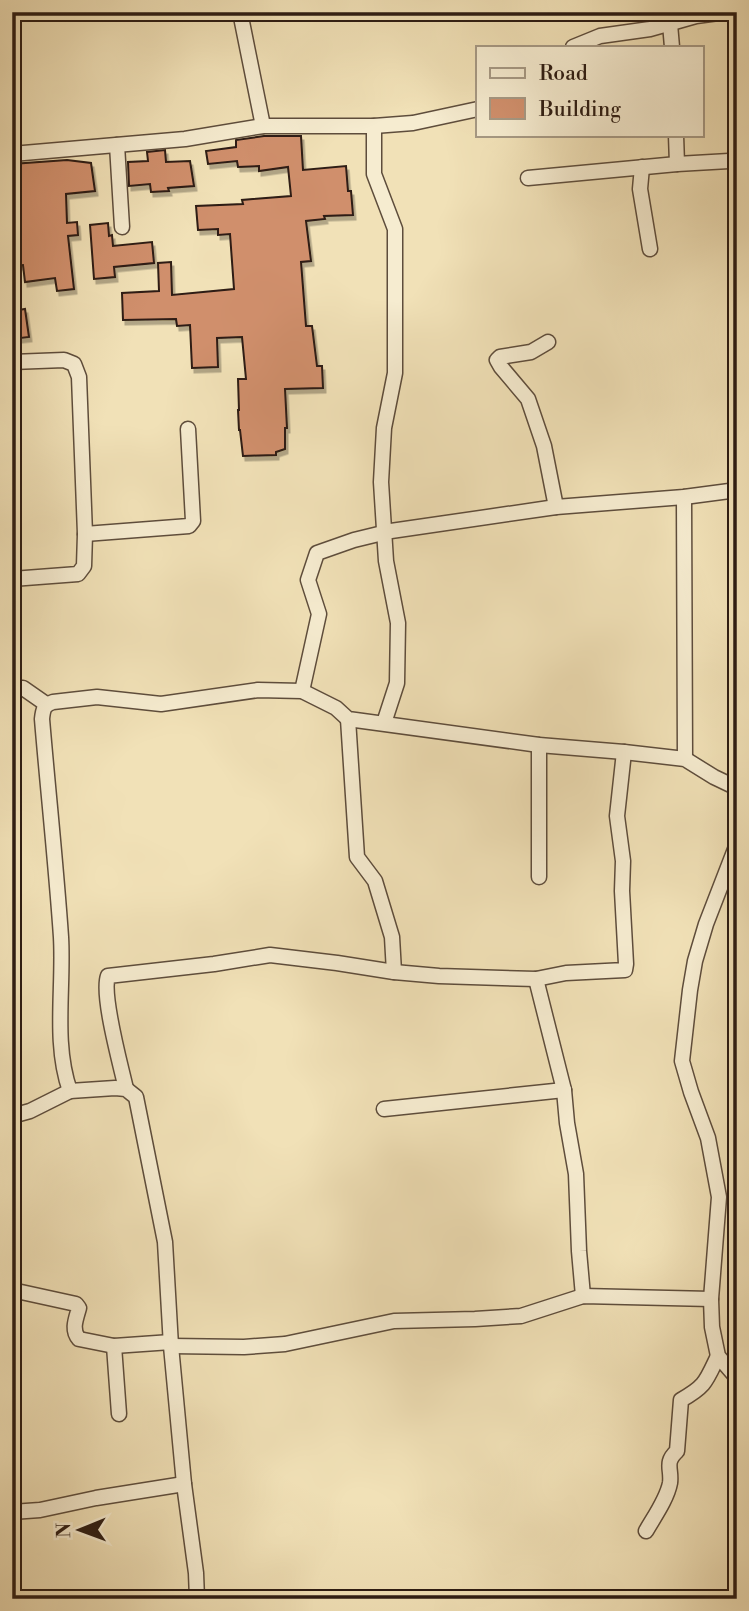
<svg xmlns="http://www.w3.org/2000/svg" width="749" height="1611" viewBox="0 0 749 1611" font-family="'Libre Bodoni',serif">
	<defs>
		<filter id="shadow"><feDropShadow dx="2.5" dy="4.5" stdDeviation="0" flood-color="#0004"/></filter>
	</defs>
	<rect width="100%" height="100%" fill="#f1e1b7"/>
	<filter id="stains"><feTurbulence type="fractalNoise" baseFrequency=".00286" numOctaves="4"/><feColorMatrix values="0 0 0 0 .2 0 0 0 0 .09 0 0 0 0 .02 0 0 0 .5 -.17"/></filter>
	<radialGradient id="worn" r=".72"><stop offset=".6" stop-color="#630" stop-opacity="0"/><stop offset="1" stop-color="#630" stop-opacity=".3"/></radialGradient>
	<g fill="#d08f6c" stroke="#2d1c13" stroke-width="2" filter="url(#shadow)">
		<path d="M 264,136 L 301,136 L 303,170 L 346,166 L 348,191 L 351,191 L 353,215 L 324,216 L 325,219 L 306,221 L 311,261 L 301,262 L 306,326 L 312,326 L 317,366 L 322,366 L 323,388 L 285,389 L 287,428 L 285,428 L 285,449 L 276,452 L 276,455 L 243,456 L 240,430 L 239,430 L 238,410 L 239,410 L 238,379 L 246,379 L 242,337 L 217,338 L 218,367 L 192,368 L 190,325 L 177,326 L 176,319 L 123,320 L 122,293 L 159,291 L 158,263 L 171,262 L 172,295 L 234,289 L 230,234 L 218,235 L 218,229 L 198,230 L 196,206 L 243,204 L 242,200 L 291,196 L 288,167 L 259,171 L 259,166 L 238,167 L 237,161 L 208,164 L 206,151 L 236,147 L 236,140 Z"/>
		<path d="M 165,150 L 166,162 L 190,161 L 194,186 L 168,188 L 169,191 L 151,192 L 150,184 L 129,186 L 128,162 L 148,161 L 147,152 Z"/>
		<path d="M 67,160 L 91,163 L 95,191 L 66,194 L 67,223 L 77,222 L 78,235 L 68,236 L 74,289 L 57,291 L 55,278 L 25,282 L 23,265 L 12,266 L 12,164 Z"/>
		<path d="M 108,223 L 109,236 L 112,235 L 113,246 L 152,242 L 154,263 L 114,267 L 115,277 L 94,279 L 90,225 Z"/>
		<path d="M 25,309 L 29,337 L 12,339 L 12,311 Z"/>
	</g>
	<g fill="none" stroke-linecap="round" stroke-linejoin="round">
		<g stroke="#5e4d3c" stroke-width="17">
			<g id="minor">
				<path d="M 240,12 L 263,126"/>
				<path d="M 666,12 L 670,24 L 672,47"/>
				<path d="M 573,47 L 600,36 L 650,29 L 696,16 L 726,12"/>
				<path d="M 374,126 L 374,174 L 395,229 L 395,373 L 384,428 L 381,482 L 386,561 L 398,623 L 397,683 L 384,723"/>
				<path d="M 676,135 L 677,164"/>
				<path d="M 117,145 L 122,227"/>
				<path d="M 12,154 L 185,139 L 263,126 L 374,126 L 413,123 L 478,109"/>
				<path d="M 642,167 L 640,189 L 650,249"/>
				<path d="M 528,178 L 677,164 L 729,161"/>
				<path d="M 548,342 L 531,352 L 500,357 L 497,360 L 501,367 L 528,399 L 544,446 L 556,507"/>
				<path d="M 12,362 L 64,360 L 74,364 L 79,377 L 85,534 L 84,566 L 78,574 L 12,579"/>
				<path d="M 684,497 L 685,759"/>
				<path d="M 85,534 L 189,526 L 193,521 L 188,429"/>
				<path d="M 12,689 L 23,688 L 46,704"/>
				<path d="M 302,691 L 319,614 L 308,580 L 317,553 L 354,540 L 391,531 L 556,507 L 684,497 L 737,490"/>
				<path d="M 348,719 L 357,857 L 375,881 L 392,937 L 394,972"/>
				<path d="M 737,844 L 706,924 L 695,961 L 690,990 L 682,1061 L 691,1092 L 708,1138 L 719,1197 L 711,1299 L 712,1327 L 718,1356 L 737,1378"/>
				<path d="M 539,877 L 539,745"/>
				<path d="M 536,979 L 564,1090 L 567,1123 L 576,1174 L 579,1251 L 583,1296"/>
				<path d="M 126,1089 C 121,1066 101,995 108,976 L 214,964 L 270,955 L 337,963 L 394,972 L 439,976 L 536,979 L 566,973 L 625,970 L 626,964 L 622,891 L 623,861 L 617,816 L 624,752"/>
				<path d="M 384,1109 L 564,1090"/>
				<path d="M 12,1116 L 30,1111 L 70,1091"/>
				<path d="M 12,1290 L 76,1304 L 79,1308 C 76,1319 71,1330 79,1339 L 114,1346 L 171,1342"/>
				<path d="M 114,1346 L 119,1414"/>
				<path d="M 171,1346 L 244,1347 L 285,1344 L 394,1321 L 475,1319 L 521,1316 L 583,1296 L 711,1299"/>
				<path d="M 12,1512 L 40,1510 L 96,1498 L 184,1484"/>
				<path d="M 646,1531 C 654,1517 667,1499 670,1483 C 672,1469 664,1463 677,1451 L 681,1400 C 706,1386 706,1381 718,1356"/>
				<path d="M 197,1599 L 196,1573 L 184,1484 L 171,1346 L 165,1242 L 136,1097 L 126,1089 L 115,1088 L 70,1091 C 53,1043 64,988 61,937 C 56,864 48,791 42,719 C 43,709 44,705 53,702 L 97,697 L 161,704 L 258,690 L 302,691 L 336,708 L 348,719 L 539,745 L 624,752 L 685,759 L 714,777 L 737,788"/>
			</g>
		</g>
		<use href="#minor" stroke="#f6ecd0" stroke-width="14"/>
	</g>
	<rect width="749" height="1611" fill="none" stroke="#f1e1b7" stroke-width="42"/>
	<rect x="14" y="14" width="721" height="1583" fill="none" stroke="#2d1c13" stroke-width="3.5"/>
	<rect x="21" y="21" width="707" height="1569" fill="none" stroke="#2d1c13" stroke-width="2"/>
	<rect x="476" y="46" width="228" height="91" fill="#f6ecd0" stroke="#a69984" stroke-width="2"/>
	<rect x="490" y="68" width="35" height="10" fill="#f6ecd0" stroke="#a69984" stroke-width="2"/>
	<text x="539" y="80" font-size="21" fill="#2d1c13">Road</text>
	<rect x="490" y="98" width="35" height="21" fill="#d08f6c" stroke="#a69984" stroke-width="2"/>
	<text x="539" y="116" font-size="21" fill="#2d1c13">Building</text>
	<g transform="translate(80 1530) rotate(269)" stroke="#f6ecd0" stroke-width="5" paint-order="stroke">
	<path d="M0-5L12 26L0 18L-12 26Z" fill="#2d1c13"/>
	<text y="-10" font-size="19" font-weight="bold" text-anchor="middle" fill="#2d1c13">N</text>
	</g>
	<rect width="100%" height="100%" filter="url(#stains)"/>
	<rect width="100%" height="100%" fill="url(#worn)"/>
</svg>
